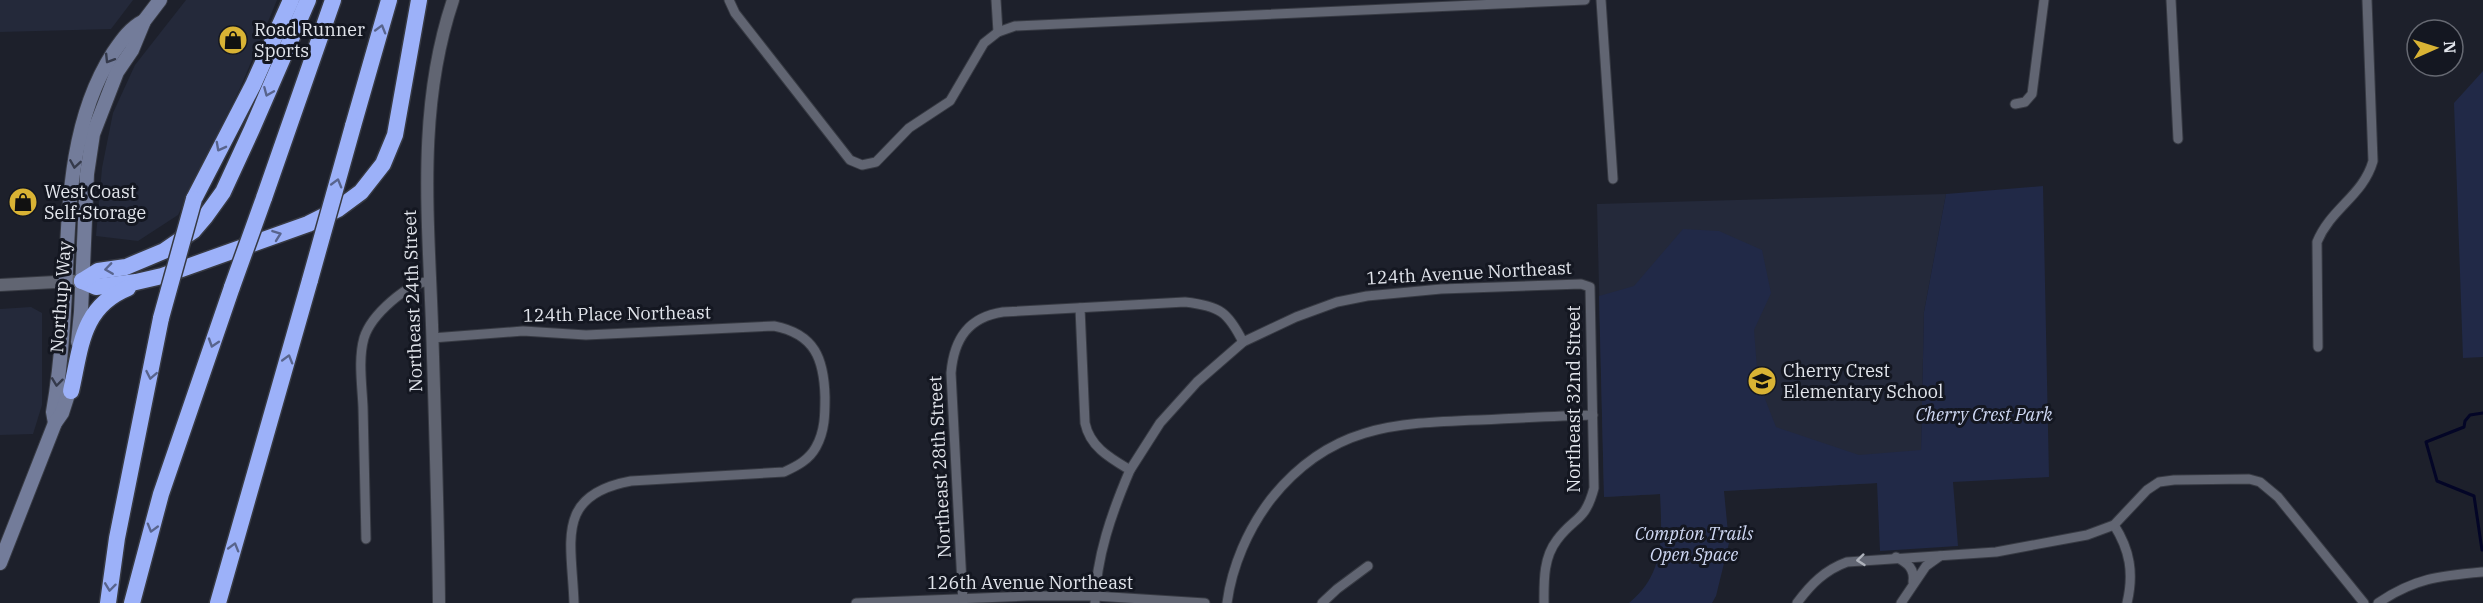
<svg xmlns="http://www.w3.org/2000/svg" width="2483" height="603" viewBox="0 0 2483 603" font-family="'IBM Plex Serif',serif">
	<rect width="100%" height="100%" fill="#1d202b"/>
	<g fill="#24293a">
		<path d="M 0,0 L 133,0 L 111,29 L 0,32 Z"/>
		<path d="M 186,0 L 277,0 L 241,86 L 178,215 L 138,241 L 96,236 L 102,168 L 113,113 L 135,65 Z"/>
		<path d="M 1946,194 L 1924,312 L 1921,450 L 1899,482 L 1604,497 L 1597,204 Z"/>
		<path d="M 31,307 L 42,313 L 42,405 L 33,434 L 0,435 L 0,309 Z"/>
	</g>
	<g fill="#212947">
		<path d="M 2483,71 L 2483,357 L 2463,358 L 2454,103 Z"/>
		<path d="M 2043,186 L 2049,477 L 1953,482 L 1958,546 L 1880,551 L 1877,483 L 1724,491 L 1729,543 L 1716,596 L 1712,603 L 1629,603 C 1665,573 1662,538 1660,494 L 1604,497 L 1599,296 L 1634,286 L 1683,229 L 1719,231 L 1762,250 L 1771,293 L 1754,330 L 1758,381 L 1776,427 L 1859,455 L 1921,450 L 1924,312 L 1946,194 Z"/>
	</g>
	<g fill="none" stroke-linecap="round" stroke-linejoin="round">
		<path stroke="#030526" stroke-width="3" d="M 2482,550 L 2474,496 L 2437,481 L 2426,442 L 2464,427 L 2465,421 L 2470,415 L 2483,413"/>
		<g stroke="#373a43" stroke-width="11">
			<g id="minor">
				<path d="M 729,0 L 735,13 L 850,160 L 862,165 L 876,162 L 909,128 L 950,101 L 984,43 L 998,32 L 1015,26 L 1585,0"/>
				<path d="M 996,0 L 998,32"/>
				<path d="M 1601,0 L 1613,179"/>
				<path d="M 2171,0 L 2178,139"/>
				<path d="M 2015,104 L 2025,102 L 2032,94 L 2044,0"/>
				<path d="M 1080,308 L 1085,423 C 1090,447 1110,458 1130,470 C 1112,512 1096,557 1095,603"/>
				<path d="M 432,338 L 523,331 L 586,335 L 774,326 C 815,334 824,359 825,397 C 825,414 825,431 816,447 C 809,460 797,466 784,472 L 631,481 C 554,495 572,542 574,603"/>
				<path d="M 2318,347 L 2317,242 C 2331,208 2363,196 2373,161 L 2367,0"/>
				<path d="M 1130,470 L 1160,423 L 1197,382 L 1243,342 L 1296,317 L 1337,302 L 1367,296 L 1441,289 L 1581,284 L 1590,287 L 1594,488 C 1585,522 1575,516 1557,540 C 1543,558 1544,582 1544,603"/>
				<path d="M 2114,525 C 2130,550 2134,573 2127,603"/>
				<path d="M 366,539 C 365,495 364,451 363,407 C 362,385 358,359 364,338 C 371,315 407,283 430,281"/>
				<path d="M 1896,557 C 1908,563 1915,569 1913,582"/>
				<path d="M 856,603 L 1028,596 L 1095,596 L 1205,603"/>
				<path d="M 963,603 L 951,373 C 954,338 969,317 1003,312 L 1185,302 C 1220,306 1228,312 1243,342"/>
				<path d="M 1227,603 C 1232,566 1248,529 1271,499 C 1329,426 1393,423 1479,420 C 1517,418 1555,416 1593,415"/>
				<path d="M 1322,603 L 1337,589 L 1368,566"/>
				<path d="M 1797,603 C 1811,584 1825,570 1847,562 L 1996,552 L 2087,535 L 2114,525 L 2147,490 L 2159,482 L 2174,480 L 2249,479 L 2260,482 L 2278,497 L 2364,603"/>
				<path d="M 1901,603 L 1926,566 L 1940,556"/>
				<path d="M 2378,603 C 2415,578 2439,576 2483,572"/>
			</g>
		</g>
		<g stroke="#373a43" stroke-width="14">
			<g id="tertiary">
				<path d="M 0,285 L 74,281"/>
				<path d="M 439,603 C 438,510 435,418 432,325 C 428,215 417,107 453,0"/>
			</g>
		</g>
		<g stroke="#373a43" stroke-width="16">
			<g id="secondary">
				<path d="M 78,342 L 81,312 L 87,174 L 93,134 L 117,72 L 132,50 L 144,21 L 160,0"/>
				<path d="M 55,423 L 53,412 C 58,384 61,355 63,326 C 70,235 62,133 113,53 C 122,40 130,28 144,21"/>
				<path d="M 0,563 L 55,423 L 62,413 L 72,382"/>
			</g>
		</g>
		<g stroke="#373a43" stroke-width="19">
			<g id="motorway">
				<path d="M 353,126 L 389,0"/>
				<path d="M 264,198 L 333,0"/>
				<path d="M 194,199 L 253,85 L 291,0"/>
				<path d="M 82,281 L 96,287 L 136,282 L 162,276 L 308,224 L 338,209 L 361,192 L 383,164 L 395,135 L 419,0"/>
				<path d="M 82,281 L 98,271 L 126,267 L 164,251 L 193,231 L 205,217 L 223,192 L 252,129 L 308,0"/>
				<path d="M 71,391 C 81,348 81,307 128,288"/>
				<path d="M 108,603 L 117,538 L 161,318"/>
				<path d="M 132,603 L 161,494 L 232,287"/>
				<path d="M 218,603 L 310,280"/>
			</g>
		</g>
		<use href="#minor" stroke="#616572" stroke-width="9"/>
		<use href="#tertiary" stroke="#616572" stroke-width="12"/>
		<use href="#secondary" stroke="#737c9a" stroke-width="14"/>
		<use href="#motorway" stroke="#9cb1f9" stroke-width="16"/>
		<g stroke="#373a43" stroke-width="19" stroke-linecap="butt">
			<g id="motorway-bridge">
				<path d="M 310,280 L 353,126"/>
				<path d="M 232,287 L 264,198"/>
				<path d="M 161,318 L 194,199"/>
			</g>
		</g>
		<use href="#motorway-bridge" stroke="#9cb1f9" stroke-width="16"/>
	</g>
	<defs><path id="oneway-chevron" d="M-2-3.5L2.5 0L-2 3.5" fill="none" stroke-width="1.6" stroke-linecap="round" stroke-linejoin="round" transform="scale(1.5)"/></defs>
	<g stroke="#58648d">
		<use href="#oneway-chevron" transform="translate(381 29) rotate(-74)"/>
		<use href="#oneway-chevron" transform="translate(268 92) rotate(113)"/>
		<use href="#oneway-chevron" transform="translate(220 147) rotate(118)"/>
		<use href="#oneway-chevron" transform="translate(337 183) rotate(-74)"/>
		<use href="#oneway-chevron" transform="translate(277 235) rotate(-20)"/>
		<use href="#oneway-chevron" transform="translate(109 269) rotate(172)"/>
		<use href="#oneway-chevron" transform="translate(213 343) rotate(108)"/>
		<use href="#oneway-chevron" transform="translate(288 359) rotate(-74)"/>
		<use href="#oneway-chevron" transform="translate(151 375) rotate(101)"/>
		<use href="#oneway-chevron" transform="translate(152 528) rotate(106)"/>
		<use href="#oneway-chevron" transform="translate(234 547) rotate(-74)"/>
		<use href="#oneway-chevron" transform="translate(110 587) rotate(97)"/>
	</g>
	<g stroke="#353a4b">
		<use href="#oneway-chevron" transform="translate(109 59) rotate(122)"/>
		<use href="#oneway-chevron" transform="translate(75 164) rotate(99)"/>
		<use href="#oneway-chevron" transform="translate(57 382) rotate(97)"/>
	</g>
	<use stroke="#aeb2bb" href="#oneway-chevron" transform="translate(1861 560) rotate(174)"/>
	<defs>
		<g id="shop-disc" transform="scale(1.5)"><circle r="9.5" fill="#d9b334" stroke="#141721"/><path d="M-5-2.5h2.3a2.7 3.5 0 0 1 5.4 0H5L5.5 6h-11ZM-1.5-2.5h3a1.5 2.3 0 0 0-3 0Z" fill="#111"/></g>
		<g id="school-disc" transform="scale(1.5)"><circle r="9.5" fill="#d9b334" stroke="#141721"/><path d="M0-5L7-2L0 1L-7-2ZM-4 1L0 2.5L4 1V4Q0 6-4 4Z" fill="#111"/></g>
	</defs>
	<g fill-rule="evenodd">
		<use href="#shop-disc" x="233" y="40"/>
		<use href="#shop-disc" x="23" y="202"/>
		<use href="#school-disc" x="1762" y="381"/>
	</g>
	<g text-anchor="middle" stroke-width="6" stroke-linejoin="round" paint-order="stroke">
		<g font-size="18" fill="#e2e5ec" stroke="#141721" text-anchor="start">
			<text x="254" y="36">Road Runner<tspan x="254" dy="21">Sports</tspan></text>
			<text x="44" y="198">West Coast<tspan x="44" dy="21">Self-Storage</tspan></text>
			<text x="1783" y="377">Cherry Crest<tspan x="1783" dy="21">Elementary School</tspan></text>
		</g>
		<g font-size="18" fill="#e2e5ec" stroke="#141721">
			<text transform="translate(1469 273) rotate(-3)" y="6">124th Avenue Northeast</text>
			<text transform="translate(61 297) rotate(-86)" y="6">Northup Way</text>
			<text transform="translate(413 301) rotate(-92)" y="6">Northeast 24th Street</text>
			<text transform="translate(617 314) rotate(-1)" y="6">124th Place Northeast</text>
			<text transform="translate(1574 399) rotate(-90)" y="6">Northeast 32nd Street</text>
			<text transform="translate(940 467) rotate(-93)" y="6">Northeast 28th Street</text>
			<text x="1030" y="589">126th Avenue Northeast</text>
		</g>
		<g font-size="18" font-style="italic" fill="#cfd8f4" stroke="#141721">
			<text x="1984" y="421">Cherry Crest Park</text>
			<text x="1694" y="540">Compton Trails<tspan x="1694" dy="21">Open Space</tspan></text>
		</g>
	</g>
	<g transform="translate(2435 48) rotate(87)"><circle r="28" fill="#141721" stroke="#666972" stroke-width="1.5"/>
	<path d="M0-4.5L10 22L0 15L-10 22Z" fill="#d9b334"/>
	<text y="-9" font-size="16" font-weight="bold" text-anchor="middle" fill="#e2e5ec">N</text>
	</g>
</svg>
